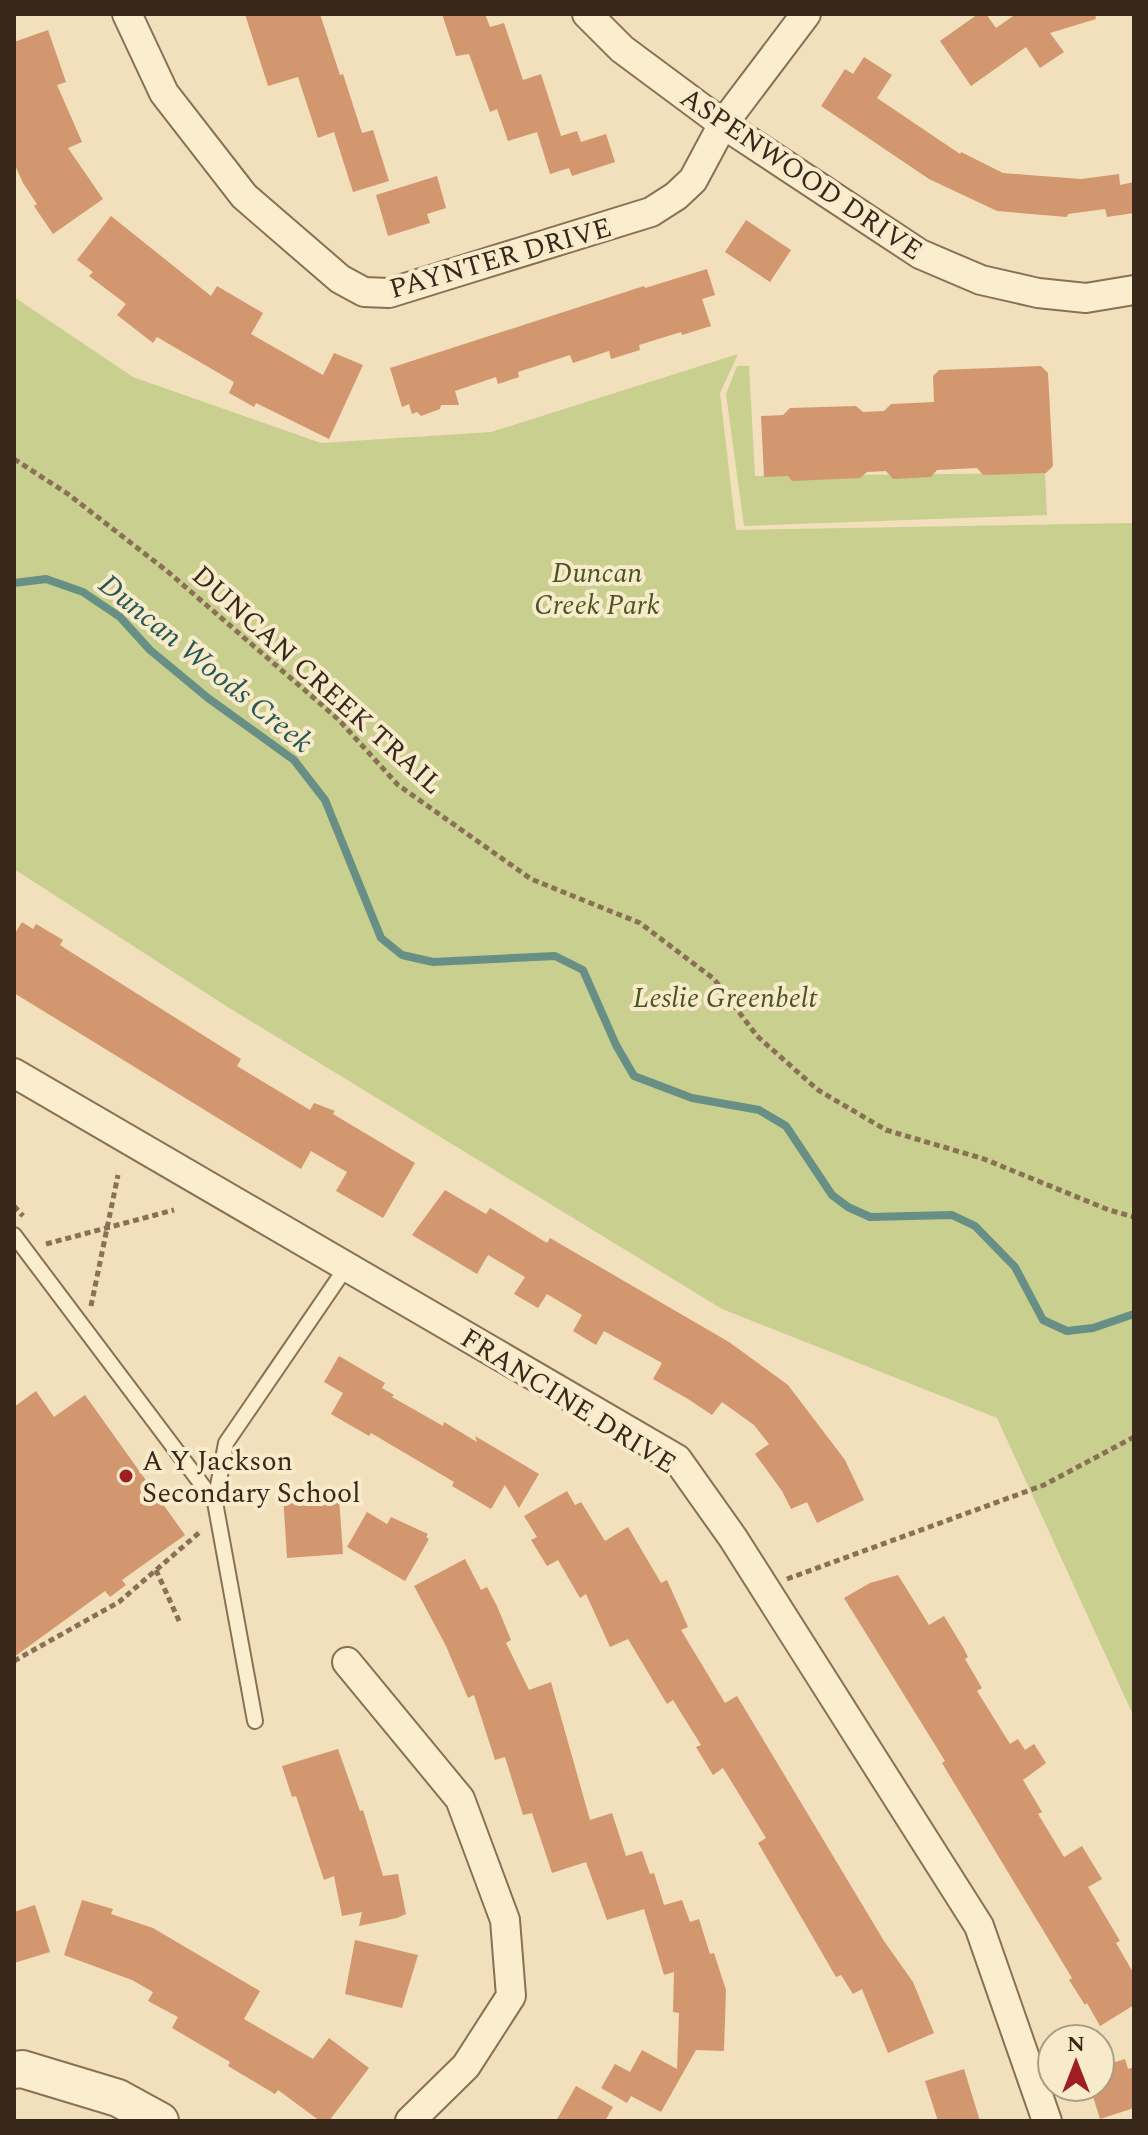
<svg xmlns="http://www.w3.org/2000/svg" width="1148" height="2135" viewBox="0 0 1148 2135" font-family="Spectral,serif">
	<rect width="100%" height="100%" fill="#f1e0bb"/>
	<g fill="#c9cf8f">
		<path d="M 14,297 L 133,377 L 321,443 L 491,432 L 738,354 L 720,393 L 736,530 L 1134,523 L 1134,1717 L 997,1418 L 722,1309 L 226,1006 L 14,869 Z"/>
		<path d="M 737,366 L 749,366 L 755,476 L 1045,473 L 1047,515 L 744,526 L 726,394 Z"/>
	</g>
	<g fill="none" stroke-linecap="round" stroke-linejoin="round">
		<path stroke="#678f85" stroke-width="8" d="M 14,583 L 46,579 L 83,592 L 120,617 L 150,650 L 208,698 L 294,760 L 325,800 L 381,938 L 402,955 L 433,962 L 555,956 L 583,970 L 616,1045 L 634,1076 L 692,1098 L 759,1110 L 786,1126 L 832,1195 L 848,1207 L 870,1217 L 952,1215 L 975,1226 L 1015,1267 L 1043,1320 L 1067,1331 L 1093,1328 L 1134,1314"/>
	</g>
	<g fill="#d2976e">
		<path d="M 245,14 L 320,14 L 340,75 L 343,74 L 362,133 L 373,130 L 389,181 L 353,192 L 334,132 L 318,138 L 298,77 L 268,86 Z"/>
		<path d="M 442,14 L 485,14 L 490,27 L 504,23 L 523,80 L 541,74 L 561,136 L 577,131 L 581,142 L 606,134 L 615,162 L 572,176 L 569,168 L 550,174 L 537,132 L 508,141 L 497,109 L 490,112 L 469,54 L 456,56 Z"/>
		<path d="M 978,14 L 986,14 L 996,28 L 1016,14 L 1095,14 L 1096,19 L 1050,33 L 1064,52 L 1040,68 L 1026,47 L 971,86 L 940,41 Z"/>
		<path d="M 48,30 L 66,82 L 57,85 L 82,142 L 68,148 L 103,199 L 53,234 L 34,206 L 37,204 L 23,183 L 14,163 L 14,42 Z"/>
		<path d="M 864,57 L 892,75 L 877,98 L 960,154 L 961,152 L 1003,173 L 1081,179 L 1119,174 L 1120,185 L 1134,182 L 1134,213 L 1107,217 L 1105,209 L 1068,214 L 1067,217 L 997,211 L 929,179 L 821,106 L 845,69 L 853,74 Z"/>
		<path d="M 437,176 L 446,208 L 427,214 L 430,223 L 388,236 L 376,195 Z"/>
		<path d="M 111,216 L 211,296 L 217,286 L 263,313 L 251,334 L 323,375 L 334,353 L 363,365 L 329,439 L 256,403 L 254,407 L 229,393 L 234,382 L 157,337 L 153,343 L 117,315 L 126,304 L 89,276 L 93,272 L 77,260 Z"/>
		<path d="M 746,220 L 791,250 L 770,282 L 725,252 Z"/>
		<path d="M 707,269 L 715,295 L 702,299 L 711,326 L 682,335 L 681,332 L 639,345 L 640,350 L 611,359 L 609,351 L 573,363 L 570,355 L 518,372 L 519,377 L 498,384 L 496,377 L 455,391 L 459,405 L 441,405 L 440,409 L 421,416 L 417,412 L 412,414 L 409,404 L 402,407 L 390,368 L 644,286 L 645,288 Z"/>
		<path d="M 1041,366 L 1048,373 L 1053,466 L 1046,473 L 983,475 L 977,468 L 937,470 L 931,477 L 893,479 L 886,471 L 867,472 L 860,478 L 792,481 L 788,476 L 764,477 L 761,416 L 783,415 L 790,408 L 856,406 L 863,412 L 884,411 L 891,404 L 934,402 L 933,376 L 939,370 Z"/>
		<path d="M 22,922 L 33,929 L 36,924 L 63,940 L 60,945 L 66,949 L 241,1059 L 237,1066 L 310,1110 L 314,1103 L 335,1111 L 333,1114 L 415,1163 L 383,1218 L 336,1191 L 347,1172 L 311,1151 L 301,1169 L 14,993 L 14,935 Z"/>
		<path d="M 445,1190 L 486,1214 L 490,1208 L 547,1243 L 550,1238 L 729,1342 L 788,1385 L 845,1460 L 864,1500 L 817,1523 L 807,1502 L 791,1509 L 782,1491 L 755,1454 L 769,1444 L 754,1425 L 722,1402 L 712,1415 L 688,1399 L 653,1379 L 662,1363 L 604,1331 L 596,1345 L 573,1331 L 582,1315 L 547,1294 L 538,1308 L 514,1294 L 525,1277 L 488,1255 L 477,1274 L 412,1235 Z"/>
		<path d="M 339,1356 L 385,1383 L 382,1388 L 394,1395 L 392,1397 L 443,1426 L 444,1422 L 477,1442 L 475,1436 L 539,1474 L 519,1508 L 505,1485 L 491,1509 L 452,1486 L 454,1482 L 371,1433 L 369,1436 L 331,1414 L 343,1393 L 324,1382 Z"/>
		<path d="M 36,1391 L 54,1417 L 85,1395 L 185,1535 L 122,1580 L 126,1585 L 110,1597 L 105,1591 L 14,1657 L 14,1407 Z"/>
		<path d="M 567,1491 L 575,1505 L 581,1502 L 605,1541 L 628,1527 L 661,1583 L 667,1580 L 688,1627 L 681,1630 L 725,1703 L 737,1696 L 884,1941 L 913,1982 L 934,2033 L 888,2053 L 862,1989 L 853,1994 L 841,1975 L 836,1977 L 758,1843 L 766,1838 L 723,1768 L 713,1775 L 696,1747 L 701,1745 L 673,1700 L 667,1704 L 628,1639 L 610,1647 L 586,1594 L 580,1598 L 558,1560 L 547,1566 L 531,1540 L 537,1537 L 524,1516 Z"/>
		<path d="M 305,1494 L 305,1499 L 339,1498 L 343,1554 L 287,1558 L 283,1495 Z"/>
		<path d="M 367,1512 L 387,1524 L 391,1517 L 428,1534 L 426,1537 L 429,1539 L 405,1581 L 347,1547 Z"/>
		<path d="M 465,1559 L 481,1590 L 487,1587 L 497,1606 L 511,1640 L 506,1643 L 529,1690 L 551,1682 L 590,1820 L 612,1813 L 626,1856 L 642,1851 L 650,1874 L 654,1873 L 664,1905 L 682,1900 L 690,1922 L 699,1919 L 710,1954 L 714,1953 L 726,1990 L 724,2051 L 696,2050 L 661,2112 L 631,2096 L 627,2103 L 601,2088 L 615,2064 L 630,2072 L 642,2050 L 677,2069 L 679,2013 L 673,2012 L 674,1972 L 664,1975 L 644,1909 L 607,1920 L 586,1862 L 552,1873 L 532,1813 L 523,1815 L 505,1757 L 495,1760 L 474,1695 L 468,1698 L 446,1646 L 414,1586 Z"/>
		<path d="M 898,1575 L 929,1625 L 944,1616 L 964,1649 L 968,1657 L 965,1659 L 982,1688 L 977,1691 L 1010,1744 L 1018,1739 L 1025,1750 L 1034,1744 L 1046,1763 L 1023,1780 L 1042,1812 L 1038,1814 L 1064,1857 L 1082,1846 L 1102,1879 L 1088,1887 L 1120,1941 L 1116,1943 L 1134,1974 L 1134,2005 L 1100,2026 L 1087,2003 L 1085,2005 L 1069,1980 L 1072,1978 L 942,1763 L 945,1761 L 844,1598 L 870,1583 Z"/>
		<path d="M 338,1749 L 360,1811 L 363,1810 L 383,1876 L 398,1874 L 406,1914 L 397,1918 L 359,1926 L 362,1912 L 342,1916 L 334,1876 L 324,1880 L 296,1796 L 292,1797 L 282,1766 Z"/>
		<path d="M 82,1900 L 113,1909 L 111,1914 L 153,1928 L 260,1991 L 244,2019 L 313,2059 L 329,2038 L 369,2068 L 329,2121 L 320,2121 L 278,2090 L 275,2094 L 228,2066 L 230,2062 L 172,2028 L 178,2017 L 148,2001 L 153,1992 L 132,1980 L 64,1955 Z"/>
		<path d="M 35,1905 L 50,1952 L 14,1963 L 14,1912 Z"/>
		<path d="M 355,1940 L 418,1955 L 402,2008 L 345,1994 Z"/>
		<path d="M 1125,2059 L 1128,2069 L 1134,2067 L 1134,2108 L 1100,2119 L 1090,2087 L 1100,2087 L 1100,2067 Z"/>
		<path d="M 964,2069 L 980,2121 L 938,2121 L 925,2081 Z"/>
		<path d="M 576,2086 L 613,2107 L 605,2121 L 556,2121 Z"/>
	</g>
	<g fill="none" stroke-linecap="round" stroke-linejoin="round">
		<g stroke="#8a7054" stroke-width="18">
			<g id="service">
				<path d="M 14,1235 L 215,1502"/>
				<path d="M 255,1721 L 215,1502 L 226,1443 L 347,1266"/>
			</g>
		</g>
		<g stroke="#8a7054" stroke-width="32">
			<g id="minor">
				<path d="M 127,14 L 164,93 L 244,196 L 340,279 L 364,292 L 389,293 L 651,212 L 676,196 L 693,180 L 723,124 L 806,14"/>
				<path d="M 587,14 L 622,49 L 723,124 L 920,254 L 981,280 L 1038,293 L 1086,298 L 1134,290"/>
				<path d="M 14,1073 L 677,1459 L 733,1538 L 979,1926 L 1047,2121"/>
				<path d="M 347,1662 L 460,1799 L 505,1920 L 511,1996 L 466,2066 L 410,2121"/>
			</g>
		</g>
		<g stroke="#8a7054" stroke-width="40">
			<path id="tertiary" d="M 14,2070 L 22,2069 L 118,2098 L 160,2121"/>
		</g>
		<g stroke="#8a7054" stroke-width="5" stroke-dasharray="6 4" stroke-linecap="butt">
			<path d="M 14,459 L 68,494 L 167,571 L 338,719 L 398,785 L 531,879 L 640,923 L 714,979 L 757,1036 L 818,1090 L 886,1130 L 984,1159 L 1109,1210 L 1134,1217"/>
			<path d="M 14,1206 L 23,1216"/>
			<path d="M 46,1244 L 174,1210"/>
			<path d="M 91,1306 L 118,1175"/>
			<path d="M 156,1570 L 180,1623"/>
			<path d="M 787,1579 L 1044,1485 L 1134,1437"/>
			<path d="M 14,1661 L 119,1602 L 200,1532"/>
		</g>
		<use href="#service" stroke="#fbeecf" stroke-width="14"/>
		<use href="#minor" stroke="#fbeecf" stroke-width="28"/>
		<use href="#tertiary" stroke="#fbeecf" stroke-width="36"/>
	</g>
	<circle fill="#9d1f21" stroke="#f8ebcb" stroke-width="3" cx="126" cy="1476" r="8"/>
	<g text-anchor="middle" stroke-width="8" stroke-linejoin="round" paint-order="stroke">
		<g font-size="28" fill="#37281a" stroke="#f8ebcb">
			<text transform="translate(802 173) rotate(34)" y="10">ASPENWOOD DRIVE</text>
			<text transform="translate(500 257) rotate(-16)" y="10">PAYNTER DRIVE</text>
			<text transform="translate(318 679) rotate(42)" y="10">DUNCAN CREEK TRAIL</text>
			<text transform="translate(569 1400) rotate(32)" y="10">FRANCINE DRIVE</text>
		</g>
		<g font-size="28" font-style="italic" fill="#48551f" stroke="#f8ebcb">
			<text x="597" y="582">Duncan<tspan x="597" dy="32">Creek Park</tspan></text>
			<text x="725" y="1007">Leslie Greenbelt</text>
		</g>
		<g font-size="28" fill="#37281a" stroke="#f8ebcb" text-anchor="start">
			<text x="142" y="1470">A Y Jackson<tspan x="142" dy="32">Secondary School</tspan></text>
		</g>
		<g font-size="30" font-style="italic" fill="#285955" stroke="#f8ebcb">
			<text transform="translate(206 663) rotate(39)" y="10">Duncan Woods Creek</text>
		</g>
	</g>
	<rect width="1148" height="2135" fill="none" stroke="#37281a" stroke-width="32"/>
	<g transform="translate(1076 2063)"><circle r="38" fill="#f8ebcb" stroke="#ab9d84" stroke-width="2"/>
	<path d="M0-6L14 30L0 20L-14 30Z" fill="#9d1f21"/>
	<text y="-12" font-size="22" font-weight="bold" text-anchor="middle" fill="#37281a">N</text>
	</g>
</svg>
